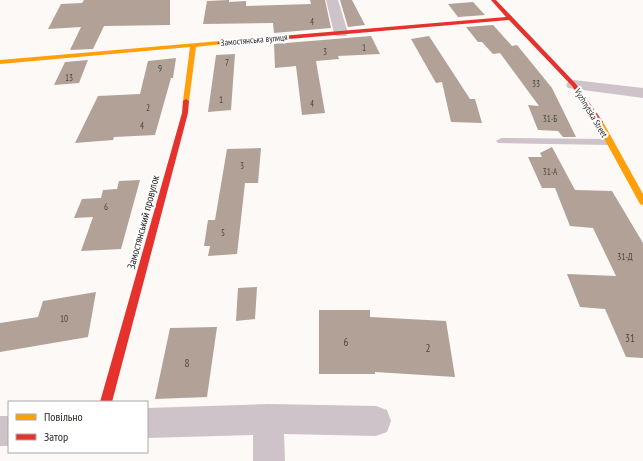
<svg xmlns="http://www.w3.org/2000/svg" width="643" height="461" viewBox="0 0 643 461" font-family="'PT Sans Narrow',sans-serif">
	<rect width="100%" height="100%" fill="#fcf9f7"/>
	<g fill="#b1a197">
		<path d="M 84,0 L 170,0 L 170,25 L 104,26 L 93,49 L 70,50 L 81,27 L 48,29 L 61,4 L 82,3 Z"/>
		<path d="M 229,0 L 229,2 L 246,1 L 246,6 L 311,4 L 310,0 L 325,0 L 331,28 L 274,33 L 273,23 L 203,24 L 207,1 Z"/>
		<path d="M 340,0 L 352,0 L 365,25 L 348,27 Z"/>
		<path d="M 473,2 L 485,15 L 458,17 L 448,4 Z"/>
		<path d="M 493,25 L 512,46 L 517,45 L 552,88 L 576,137 L 563,137 L 558,131 L 538,130 L 528,105 L 539,106 L 500,53 L 493,54 L 482,42 L 478,42 L 466,27 Z"/>
		<path d="M 371,36 L 380,54 L 338,56 L 339,59 L 316,61 L 325,113 L 302,115 L 296,66 L 275,68 L 274,44 Z"/>
		<path d="M 429,36 L 470,99 L 475,99 L 482,123 L 451,122 L 442,82 L 436,83 L 411,39 Z"/>
		<path d="M 235,54 L 231,110 L 208,112 L 216,55 Z"/>
		<path d="M 176,58 L 173,78 L 171,78 L 155,135 L 114,137 L 113,140 L 75,143 L 98,96 L 140,94 L 148,61 Z"/>
		<path d="M 88,60 L 79,83 L 54,85 L 65,62 Z"/>
		<path d="M 552,147 L 575,190 L 612,191 L 643,243 L 643,358 L 626,357 L 605,309 L 580,307 L 567,274 L 616,276 L 593,228 L 570,226 L 555,188 L 542,188 L 528,157 L 542,157 L 540,153 Z"/>
		<path d="M 261,148 L 258,183 L 245,183 L 237,254 L 208,256 L 210,246 L 204,246 L 208,220 L 215,220 L 227,149 Z"/>
		<path d="M 140,180 L 121,249 L 81,251 L 93,217 L 74,218 L 82,199 L 101,198 L 103,190 L 117,189 L 119,181 Z"/>
		<path d="M 257,287 L 255,319 L 236,321 L 238,288 Z"/>
		<path d="M 96,292 L 88,337 L 0,352 L 0,323 L 38,317 L 43,301 Z"/>
		<path d="M 319,310 L 370,310 L 370,317 L 446,321 L 455,377 L 375,372 L 375,374 L 319,374 Z"/>
		<path d="M 217,327 L 207,397 L 155,399 L 170,328 Z"/>
	</g>
	<g fill="none" stroke-linecap="round" stroke-linejoin="round">
		<path fill="#cfc3ca" fill-rule="evenodd" d="M 501,138 L 609,139 L 614,142 L 609,145 L 498,143 L 496,141 Z"/>
		<g fill="#cfc3ca" fill-rule="evenodd">
			<path d="M 326,0 L 338,0 L 348,33 L 346,36 L 336,36 L 334,33 Z"/>
			<path d="M 574,80 L 643,88 L 643,98 L 568,88 L 566,85 L 568,82 Z"/>
			<path d="M 268,404 L 376,406 L 387,410 L 391,421 L 387,432 L 376,436 L 284,434 L 285,461 L 253,461 L 253,435 L 147,438 L 147,408 Z"/>
			<rect x="0" y="416" width="9" height="30"/>
		</g>
		<g fill="#ff9f0a" fill-rule="evenodd">
			<path d="M 220,41 L 222,42 L 222,44 L 196,47 L 189,101 L 186,103 L 183,101 L 190,47 L 0,64 L 0,60 Z"/>
			<path d="M 597,120 L 599,120 L 603,122 L 643,194 L 643,205 L 640,204 L 595,122 Z"/>
		</g>
		<g fill="#e5322d" fill-rule="evenodd">
			<path d="M 491,0 L 496,0 L 576,84 L 603,122 L 601,124 L 597,124 L 572,86 L 509,20 L 220,45 L 217,43 L 220,41 L 506,17 Z"/>
			<path d="M 186,99 L 189,101 L 188,113 L 112,402 L 100,402 L 182,113 L 183,101 Z"/>
		</g>
	</g>
	<g text-anchor="middle" stroke-width="4" stroke-linejoin="round" paint-order="stroke">
		<g font-size="9" fill="#4c4642">
			<text x="312" y="25">4</text>
			<text x="364" y="51">1</text>
			<text x="325" y="55">3</text>
			<text x="227" y="66">7</text>
			<text x="160" y="72">9</text>
			<text x="69" y="81">13</text>
			<text x="536" y="87">33</text>
			<text x="221" y="103">1</text>
			<text x="312" y="107">4</text>
			<text x="148" y="111">2</text>
			<text x="550" y="122">31-Б</text>
			<text x="142" y="129">4</text>
			<text x="242" y="169">3</text>
			<text x="550" y="175">31-А</text>
			<text x="106" y="210">6</text>
			<text x="223" y="236">5</text>
			<text x="625" y="260">31-Д</text>
			<text x="64" y="322">10</text>
		</g>
		<g font-size="9" fill="#2b2725" stroke="#fff">
			<text transform="translate(254 40) rotate(-5)" y="3">Замостянська вулиця</text>
			<text transform="translate(591 113) rotate(59)" y="3">Vyzhnytska Street</text>
		</g>
		<g font-size="11" fill="#2b2725" stroke="#fff">
			<text transform="translate(143 222) rotate(-75)" y="4">Замостянський провулок</text>
		</g>
		<g font-size="11" fill="#4c4642">
			<text x="630" y="342">31</text>
			<text x="346" y="346">6</text>
			<text x="428" y="352">2</text>
			<text x="187" y="367">8</text>
		</g>
	</g>
	<rect x="8" y="401" width="140" height="52" fill="#ffffff" stroke="#aaa9a8"/>
	<rect x="16" y="414" width="20" height="6" fill="#ff9f0a" stroke="#aaa9a8"/>
	<text x="44" y="421" font-size="12" fill="#2b2725">Повільно</text>
	<rect x="16" y="434" width="20" height="6" fill="#e5322d" stroke="#aaa9a8"/>
	<text x="44" y="441" font-size="12" fill="#2b2725">Затор</text>
</svg>
